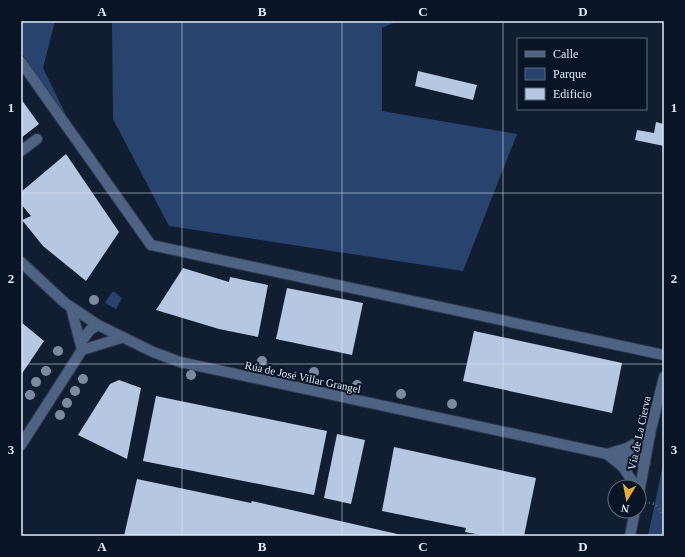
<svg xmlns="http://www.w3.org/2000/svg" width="685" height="557" viewBox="0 0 685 557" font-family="Georgia,serif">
	<rect width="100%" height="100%" fill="#111e32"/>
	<g fill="#27436e">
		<path d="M 21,21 L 55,21 L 43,68 L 69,121 L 21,52 Z"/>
		<path d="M 112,21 L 397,21 L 382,28 L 382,111 L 517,134 L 463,271 L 169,226 L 113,119 Z"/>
		<path d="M 112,292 L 114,292 L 122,298 L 116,309 L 105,303 Z"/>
		<path d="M 664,460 L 664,536 L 648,536 Z"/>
	</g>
	<g fill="#b5c7e1">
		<path d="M 418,71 L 477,85 L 473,100 L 415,86 Z"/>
		<path d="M 21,99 L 39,124 L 21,138 Z"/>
		<path d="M 656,122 L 664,124 L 664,146 L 635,140 L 637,130 L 654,133 Z"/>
		<path d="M 66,154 L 119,232 L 86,281 L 43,246 L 22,220 L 31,216 L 21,204 L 21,192 Z"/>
		<path d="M 183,268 L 229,282 L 230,277 L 268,285 L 258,337 L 219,329 L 156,310 Z"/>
		<path d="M 287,288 L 363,303 L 352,355 L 276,339 Z"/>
		<path d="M 21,322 L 44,341 L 21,375 Z"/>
		<path d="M 474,331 L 622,363 L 612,413 L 463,381 Z"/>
		<path d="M 119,380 L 141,388 L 127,459 L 78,435 L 110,384 Z"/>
		<path d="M 156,396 L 327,431 L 314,495 L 143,461 Z"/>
		<path d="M 337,434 L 365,440 L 351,504 L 324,498 Z"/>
		<path d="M 394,447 L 536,478 L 524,536 L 486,536 L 465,532 L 466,528 L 382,511 Z"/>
		<path d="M 137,479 L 251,503 L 252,501 L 406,536 L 124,536 Z"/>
	</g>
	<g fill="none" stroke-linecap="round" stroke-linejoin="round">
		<g stroke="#2e3b4e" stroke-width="12">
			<g id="minor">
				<path d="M 21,62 L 151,245 L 664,355"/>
				<path d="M 21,151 L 37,139"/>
				<path d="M 21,262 L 65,303 L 98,325 L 153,352 L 180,362 L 607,454 L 623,467 L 636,487"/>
				<path d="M 71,307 L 82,350"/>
				<path d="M 81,342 L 90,330 L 98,325"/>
				<path d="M 21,445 L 82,350 L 121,338"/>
				<path d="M 617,451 L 631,454 L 645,462"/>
				<path d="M 607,454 L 627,448 L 650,435"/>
				<path d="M 618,460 L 630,463 L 645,462"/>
				<path d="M 639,493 L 651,429 L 664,377"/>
				<path d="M 630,536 L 635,511"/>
			</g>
		</g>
		<path stroke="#596577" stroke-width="2.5" stroke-dasharray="1 3" stroke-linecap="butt" d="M 645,502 L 655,504 L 664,516"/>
		<use href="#minor" stroke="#4e6282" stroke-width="10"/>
	</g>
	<g fill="#7d8a9f">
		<circle cx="94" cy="300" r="5"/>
		<circle cx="58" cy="351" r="5"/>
		<circle cx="262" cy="361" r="5"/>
		<circle cx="46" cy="371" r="5"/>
		<circle cx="314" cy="372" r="5"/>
		<circle cx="191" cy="375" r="5"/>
		<circle cx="83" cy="379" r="5"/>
		<circle cx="36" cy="382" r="5"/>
		<circle cx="357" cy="385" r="5"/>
		<circle cx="75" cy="391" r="5"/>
		<circle cx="401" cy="394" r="5"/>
		<circle cx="30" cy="395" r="5"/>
		<circle cx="67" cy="403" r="5"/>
		<circle cx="452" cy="404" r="5"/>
		<circle cx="60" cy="415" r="5"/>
	</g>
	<path fill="none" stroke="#e1eaf8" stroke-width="1" stroke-opacity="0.55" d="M 182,21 L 182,536M 342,21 L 342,536M 503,21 L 503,536M 21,193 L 664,193M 21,364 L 664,364"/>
	<g text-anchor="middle" stroke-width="4" stroke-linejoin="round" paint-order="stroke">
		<g font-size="11" fill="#e1eaf8" stroke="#091527">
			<text transform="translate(303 377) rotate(12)" y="4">Rúa de José Villar Grangel</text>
			<text transform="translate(639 433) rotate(-78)" y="4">Vía de La Cierva</text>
		</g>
	</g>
	<rect width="685" height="557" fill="none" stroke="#091527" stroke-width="44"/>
	<rect x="517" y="38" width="130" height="72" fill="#091527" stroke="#5f6a7b"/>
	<rect x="525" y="51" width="20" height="6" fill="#4e6282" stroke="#5f6a7b"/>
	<text x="553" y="58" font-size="12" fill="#e1eaf8">Calle</text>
	<rect x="525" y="68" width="20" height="12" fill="#27436e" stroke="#5f6a7b"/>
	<text x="553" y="78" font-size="12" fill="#e1eaf8">Parque</text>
	<rect x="525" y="88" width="20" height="12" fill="#b5c7e1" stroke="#5f6a7b"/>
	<text x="553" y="98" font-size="12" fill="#e1eaf8">Edificio</text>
	<g transform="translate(627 499) rotate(190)"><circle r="19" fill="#091527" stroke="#5f6a7b"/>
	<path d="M0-3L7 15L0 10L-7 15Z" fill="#e9ab38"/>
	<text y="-6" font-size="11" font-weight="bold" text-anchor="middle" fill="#e1eaf8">N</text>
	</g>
	<rect x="22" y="22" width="641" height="513" fill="none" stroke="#e1eaf8" stroke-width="1.5"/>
	<g font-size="13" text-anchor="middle" font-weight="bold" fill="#e1eaf8">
		<text x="102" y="16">A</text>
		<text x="262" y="16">B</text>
		<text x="423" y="16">C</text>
		<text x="583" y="16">D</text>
		<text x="11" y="112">1</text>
		<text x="674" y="112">1</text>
		<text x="11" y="283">2</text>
		<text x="674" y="283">2</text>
		<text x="11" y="454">3</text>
		<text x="674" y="454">3</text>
		<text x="102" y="551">A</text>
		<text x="262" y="551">B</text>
		<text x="423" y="551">C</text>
		<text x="583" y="551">D</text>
	</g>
</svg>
